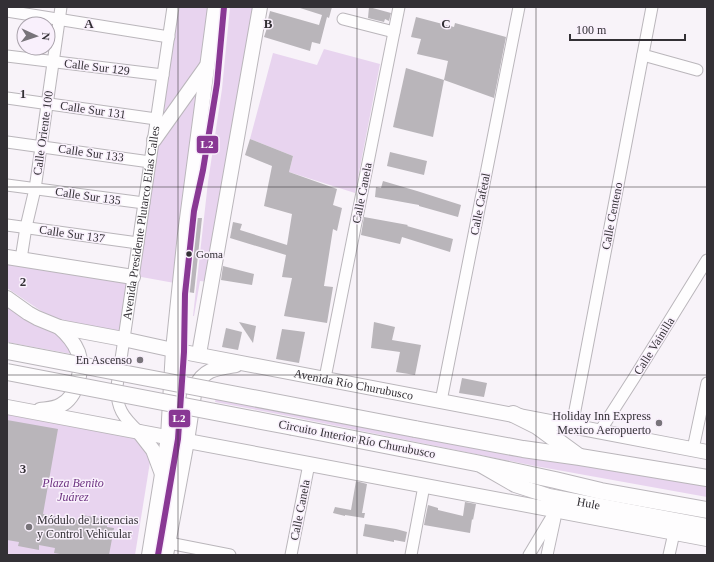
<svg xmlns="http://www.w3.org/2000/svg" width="714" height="562" viewBox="0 0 714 562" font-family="Georgia,serif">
	<rect width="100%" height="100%" fill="#f8f3f9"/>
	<g fill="#e8d4ef">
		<path d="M 177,7 L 210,7 L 201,68 L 158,129 Z"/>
		<path d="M 230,7 L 258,7 L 209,282 L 200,281 L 194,316 L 193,316 L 208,182 L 222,89 Z"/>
		<path d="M 324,49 L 380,64 L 355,193 L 289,172 L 293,156 L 250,139 L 273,53 L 317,65 Z"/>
		<path d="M 199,80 L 180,284 L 136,276 L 156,142 Z"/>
		<path d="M 7,258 L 128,275 L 121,332 L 59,323 L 7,288 Z"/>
		<path d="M 7,307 L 66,330 L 77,355 L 7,342 Z"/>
		<path d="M 217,393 L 707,484 L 707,497 L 535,466 L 283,415 L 215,402 Z"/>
		<path d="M 7,413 L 128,432 L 145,443 L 150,462 L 135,555 L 7,555 Z"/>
	</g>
	<g fill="#b9b5ba">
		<path d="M 300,7 L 332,7 L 329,18 L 327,17 L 320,44 L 312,42 L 310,51 L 264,37 L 267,28 L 266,28 L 270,11 L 319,25 L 322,15 L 300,8 Z"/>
		<path d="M 369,7 L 391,13 L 389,21 L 385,19 L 384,22 L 368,18 Z"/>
		<path d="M 416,17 L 454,27 L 455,23 L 506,37 L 494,98 L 444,80 L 448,61 L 417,54 L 421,39 L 411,37 Z"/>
		<path d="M 406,68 L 444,80 L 433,137 L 393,127 Z"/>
		<path d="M 250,139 L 293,156 L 289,172 L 337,189 L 333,205 L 342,208 L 337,231 L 333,229 L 324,286 L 333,287 L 327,323 L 284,316 L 292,278 L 282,277 L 286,255 L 230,238 L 233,222 L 242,224 L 240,230 L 287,245 L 292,214 L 264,206 L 272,166 L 245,155 Z"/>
		<path d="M 390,152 L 427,161 L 424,175 L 387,166 Z"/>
		<path d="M 383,181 L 417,191 L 461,205 L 458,217 L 419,206 L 419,205 L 375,197 L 376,187 L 381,188 Z"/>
		<path d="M 364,217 L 408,225 L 407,226 L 453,239 L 450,252 L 402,237 L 400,244 L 361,235 Z"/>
		<path d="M 196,218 L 202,218 L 194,293 L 188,292 Z"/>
		<path d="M 223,266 L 254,274 L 252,285 L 221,280 Z"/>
		<path d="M 239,322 L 256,326 L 253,343 Z"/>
		<path d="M 374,322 L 395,327 L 392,340 L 421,345 L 415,375 L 396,372 L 400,352 L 371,348 Z"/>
		<path d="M 226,328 L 242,332 L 238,350 L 222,347 Z"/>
		<path d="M 282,329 L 305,332 L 299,363 L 276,359 Z"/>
		<path d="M 462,378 L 487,383 L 484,397 L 459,393 Z"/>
		<path d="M 7,420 L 58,429 L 43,514 L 81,521 L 82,515 L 99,518 L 99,523 L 107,524 L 107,527 L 114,528 L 109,555 L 66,555 L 54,553 L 55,548 L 39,545 L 39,550 L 18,546 L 19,542 L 7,540 Z"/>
		<path d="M 356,481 L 367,484 L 362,513 L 365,513 L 364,518 L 345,515 L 345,516 L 333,513 L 335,507 L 351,510 Z"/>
		<path d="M 465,502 L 476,504 L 473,520 L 472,519 L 470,533 L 424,525 L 428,505 L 438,508 L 438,510 L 463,516 Z"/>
		<path d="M 365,524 L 396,529 L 407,532 L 405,542 L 394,540 L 394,542 L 363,536 Z"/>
	</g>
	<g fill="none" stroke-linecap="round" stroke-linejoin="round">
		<g stroke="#bab6bb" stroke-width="13">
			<g id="minor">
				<path d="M 7,11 L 169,37"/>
				<path d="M 343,19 L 394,32"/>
				<path d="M 643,55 L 697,70"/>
				<path d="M 7,56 L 163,75"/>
				<path d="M 7,98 L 156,119"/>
				<path d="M 7,142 L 150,162"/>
				<path d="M 7,185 L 144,203"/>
				<path d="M 7,225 L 138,243"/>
				<path d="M 21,259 L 26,227 L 35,189 L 61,7"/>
				<path d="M 325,378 L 399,7"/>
				<path d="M 441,401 L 519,7"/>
				<path d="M 572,426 L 652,7"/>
				<path d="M 600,431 L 634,378 L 707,260"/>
				<path id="s1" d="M 139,432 C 123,417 116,408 117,386 L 173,7"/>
				<path d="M 693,449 L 707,383"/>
				<path d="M 169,543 L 230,555"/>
				<path d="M 291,555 L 309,464"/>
				<path d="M 411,555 L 424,486"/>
				<path d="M 529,555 L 556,510"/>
				<path d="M 547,555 L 555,518"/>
				<path d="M 669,555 L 674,533"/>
			</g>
		</g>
		<g stroke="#bab6bb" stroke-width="16">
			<g id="major">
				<path d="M 154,140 L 206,67"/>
				<path d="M 7,257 L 133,277"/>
				<path id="s2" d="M 7,298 L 28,313 L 37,318 L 59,327 L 123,339 L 173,350 L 707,452"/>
				<path d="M 199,354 L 260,7"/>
				<path d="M 7,407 L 707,539"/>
				<path d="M 40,410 C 47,409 55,409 61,405 C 77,397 84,368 78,352 C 74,342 67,334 59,327"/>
				<path d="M 139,432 L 153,450 L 162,474"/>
				<path id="s3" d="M 482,466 L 515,485 L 549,496 L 707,526"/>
				<path d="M 149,555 L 168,437 L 173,350 L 185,234 L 215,7"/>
				<path d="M 166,555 L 187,441 L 195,388 C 203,369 217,368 236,365"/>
			</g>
		</g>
		<g stroke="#bab6bb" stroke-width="18">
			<g id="highway">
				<path d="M 513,414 L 537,426 L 578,456"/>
				<path d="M 293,427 L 476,463 L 555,480 L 601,491 L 707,510"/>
				<path d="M 415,429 L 523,449 L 580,457 L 707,478"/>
			</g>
		</g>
		<use href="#minor" stroke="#fefdfe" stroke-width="11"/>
		<use href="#major" stroke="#fefdfe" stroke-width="14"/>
		<use href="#highway" stroke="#fefdfe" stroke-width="16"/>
		<g stroke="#bab6bb" stroke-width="18" stroke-linecap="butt">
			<g id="highway-bridge">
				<path d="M 7,351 L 415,429"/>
				<path d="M 7,372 L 293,427"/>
			</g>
		</g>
		<use href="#highway-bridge" stroke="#fefdfe" stroke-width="16"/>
		<g stroke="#f9f0fc" stroke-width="9">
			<path id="bus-1" d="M 158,555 L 178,439 L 184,352 L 185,294 L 194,211 L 203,170 L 217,84 L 224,7"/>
		</g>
		<use href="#bus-1" stroke="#893894" stroke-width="6"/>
	</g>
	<path fill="none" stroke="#333035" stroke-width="1" stroke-opacity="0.55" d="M 178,7 L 178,555M 357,7 L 357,555M 536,7 L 536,555M 7,187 L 707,187M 7,375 L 707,375"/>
	<circle fill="#333035" stroke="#f9f0fc" stroke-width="1.5" cx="189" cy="254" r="3.5"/>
	<g fill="#78747a" stroke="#f9f0fc" stroke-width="1.5">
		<circle cx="140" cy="360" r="4"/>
		<circle cx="659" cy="423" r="4"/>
		<circle cx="29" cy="527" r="4"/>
	</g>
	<g text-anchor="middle" stroke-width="3" stroke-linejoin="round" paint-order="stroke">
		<g font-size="11" fill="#333035" stroke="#f9f0fc" text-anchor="start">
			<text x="196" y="258">Goma</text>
		</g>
		<g font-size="12" fill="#333035" stroke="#f9f0fc">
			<text transform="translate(97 67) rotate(7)" y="4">Calle Sur 129</text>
			<text transform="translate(93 110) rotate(8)" y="4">Calle Sur 131</text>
			<text transform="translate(43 133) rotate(-82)" y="4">Calle Oriente 100</text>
			<text transform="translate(91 153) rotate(8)" y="4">Calle Sur 133</text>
			<text transform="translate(362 193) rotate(-79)" y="4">Calle Canela</text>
			<text transform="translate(88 196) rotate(8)" y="4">Calle Sur 135</text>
			<text transform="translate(480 204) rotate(-79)" y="4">Calle Cafetal</text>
			<text transform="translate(612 216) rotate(-79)" y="4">Calle Centeno</text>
			<text dy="4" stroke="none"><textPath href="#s1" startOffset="218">Avenida Presidente Plutarco Elías Calles</textPath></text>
			<text transform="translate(72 234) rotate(8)" y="4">Calle Sur 137</text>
			<text transform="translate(654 346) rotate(-58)" y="4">Calle Vainilla</text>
			<text dy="4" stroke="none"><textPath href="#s2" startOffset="360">Avenida Río Churubusco</textPath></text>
			<text transform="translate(357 439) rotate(11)" y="4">Circuito Interior Río Churubusco</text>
			<text dy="4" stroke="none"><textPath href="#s3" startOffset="114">Hule</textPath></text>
			<text transform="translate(300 510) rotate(-79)" y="4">Calle Canela</text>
		</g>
		<g font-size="12" fill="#333035" stroke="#f9f0fc" text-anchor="end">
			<text x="132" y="364">En Ascenso</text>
			<text x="651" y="420">Holiday Inn Express<tspan x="651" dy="14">Mexico Aeropuerto</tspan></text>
			<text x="37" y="524" text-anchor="start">Módulo de Licencias<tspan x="37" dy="14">y Control Vehicular</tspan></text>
		</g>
		<g font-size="12" font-style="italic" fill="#6d3381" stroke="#f9f0fc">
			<text x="73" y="487">Plaza Benito<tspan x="73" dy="14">Juárez</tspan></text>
		</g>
	</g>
	<g font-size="13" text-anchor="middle" font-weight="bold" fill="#333035" stroke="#f9f0fc" stroke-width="3" stroke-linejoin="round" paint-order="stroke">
		<text x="89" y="28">A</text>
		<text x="268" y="28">B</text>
		<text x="446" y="28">C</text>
		<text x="23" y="98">1</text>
		<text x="23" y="286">2</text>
		<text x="23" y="473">3</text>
	</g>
	<g stroke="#f9f0fc" stroke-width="1.5">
		<rect x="196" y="135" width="23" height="19" rx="4" fill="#893894"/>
		<rect x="168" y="409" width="23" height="19" rx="4" fill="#893894"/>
	</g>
	<g font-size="11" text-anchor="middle" font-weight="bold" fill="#fff">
		<text x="207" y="148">L2</text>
		<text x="179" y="422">L2</text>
	</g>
	<rect width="714" height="562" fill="none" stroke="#333035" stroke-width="16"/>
	<g transform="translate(36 36) rotate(93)"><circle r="19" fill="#f9f0fc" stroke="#aaa3ac"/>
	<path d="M0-3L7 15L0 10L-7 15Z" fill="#78747a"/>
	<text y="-6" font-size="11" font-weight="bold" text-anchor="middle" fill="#333035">N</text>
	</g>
	<path d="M570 34v6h115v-6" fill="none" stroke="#333035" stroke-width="2"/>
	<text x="576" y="34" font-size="12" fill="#333035" stroke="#f9f0fc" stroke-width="3" paint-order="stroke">100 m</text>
</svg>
